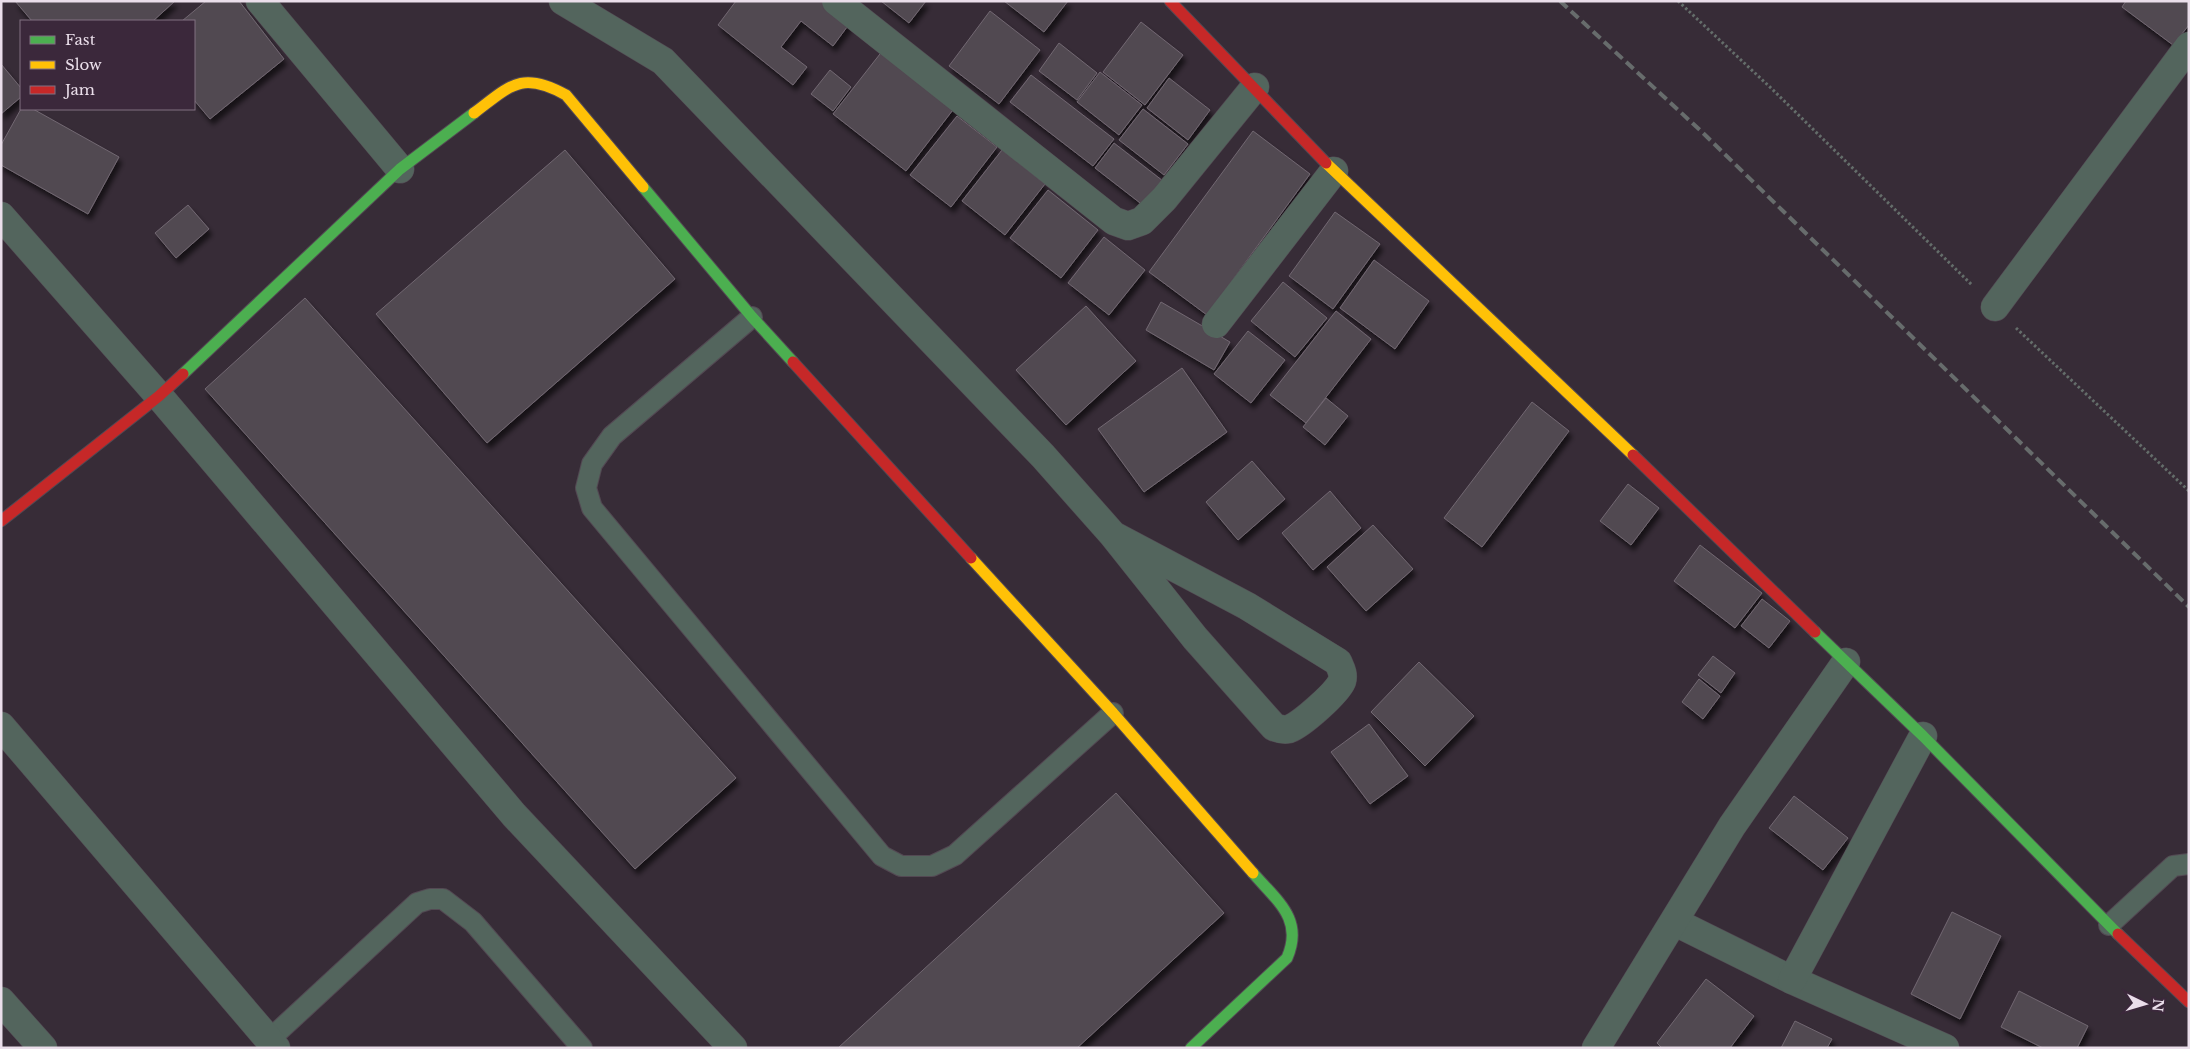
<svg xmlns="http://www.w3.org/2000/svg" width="2190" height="1049" viewBox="0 0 2190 1049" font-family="'Libre Baskerville',serif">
	<defs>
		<filter id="shadow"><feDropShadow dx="3" dy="5.5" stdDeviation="2.5" flood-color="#0009"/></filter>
	</defs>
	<rect width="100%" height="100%" fill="#372c37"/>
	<g fill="#514951" stroke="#726872" filter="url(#shadow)">
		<path d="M 15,1 L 175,1 L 153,21 L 32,21 Z"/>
		<path d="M 206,1 L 239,1 L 284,59 L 210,119 L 194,100 L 194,21 L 182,21 Z"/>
		<path d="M 736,1 L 822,1 L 850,23 L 833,46 L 801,21 L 781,47 L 807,67 L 793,85 L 718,25 Z"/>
		<path d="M 881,1 L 926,1 L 909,23 Z"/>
		<path d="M 1004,1 L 1068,1 L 1044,32 Z"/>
		<path d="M 2126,1 L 2189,1 L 2189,25 L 2173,45 L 2122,7 Z"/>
		<path d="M 990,11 L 1040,50 L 999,104 L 949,66 Z"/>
		<path d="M 1141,22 L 1183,55 L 1145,105 L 1103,72 Z"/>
		<path d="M 1059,43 L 1097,73 L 1077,100 L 1039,71 Z"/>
		<path d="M 887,45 L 959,102 L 906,171 L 833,114 Z"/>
		<path d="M 1,64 L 21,88 L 21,97 L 1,114 Z"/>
		<path d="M 830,70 L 851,87 L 833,111 L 811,94 Z"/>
		<path d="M 1100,72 L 1142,105 L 1119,135 L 1077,102 Z"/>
		<path d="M 1031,75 L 1114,139 L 1093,166 L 1010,102 Z"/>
		<path d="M 1169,78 L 1210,110 L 1188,140 L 1147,108 Z"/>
		<path d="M 21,109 L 33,109 L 119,157 L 88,214 L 1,165 L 1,145 Z"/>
		<path d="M 1143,109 L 1188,144 L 1164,175 L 1119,140 Z"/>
		<path d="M 957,116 L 997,147 L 951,207 L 910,175 Z"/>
		<path d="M 1253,131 L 1310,174 L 1207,315 L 1149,272 Z"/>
		<path d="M 1114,143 L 1163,181 L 1144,206 L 1095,168 Z"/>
		<path d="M 565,150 L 675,279 L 487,443 L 376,314 Z"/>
		<path d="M 1002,150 L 1045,184 L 1005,235 L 962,201 Z"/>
		<path d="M 1048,190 L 1098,230 L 1061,278 L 1010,238 Z"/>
		<path d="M 188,205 L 209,229 L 176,258 L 155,233 Z"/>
		<path d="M 1335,212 L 1380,244 L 1333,309 L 1289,276 Z"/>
		<path d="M 1104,237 L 1145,270 L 1109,315 L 1068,283 Z"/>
		<path d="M 1374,260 L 1429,301 L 1395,349 L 1340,308 Z"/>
		<path d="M 1283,282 L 1327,318 L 1295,357 L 1251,321 Z"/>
		<path d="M 305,298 L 736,778 L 635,869 L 205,389 Z"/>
		<path d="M 1161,302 L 1230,342 L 1214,370 L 1146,330 Z"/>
		<path d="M 1086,306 L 1136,361 L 1066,425 L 1016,370 Z"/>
		<path d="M 1336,311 L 1371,339 L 1306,423 L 1270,395 Z"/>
		<path d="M 1248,331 L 1285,360 L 1251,403 L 1214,374 Z"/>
		<path d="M 1182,368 L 1227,432 L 1144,492 L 1098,429 Z"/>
		<path d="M 1326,398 L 1348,416 L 1325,445 L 1303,427 Z"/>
		<path d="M 1532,402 L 1569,431 L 1482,547 L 1444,518 Z"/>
		<path d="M 1252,461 L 1285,499 L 1238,540 L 1206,502 Z"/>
		<path d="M 1628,484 L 1659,508 L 1631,545 L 1600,521 Z"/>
		<path d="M 1330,491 L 1361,528 L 1313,570 L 1282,533 Z"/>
		<path d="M 1373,525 L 1413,569 L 1366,611 L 1327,567 Z"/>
		<path d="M 1700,545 L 1762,593 L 1735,628 L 1674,581 Z"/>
		<path d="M 1762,599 L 1790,621 L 1769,648 L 1741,626 Z"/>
		<path d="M 1713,656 L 1735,673 L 1721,693 L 1698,675 Z"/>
		<path d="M 1419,662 L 1474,716 L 1425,766 L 1371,712 Z"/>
		<path d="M 1699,679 L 1720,696 L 1703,719 L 1682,702 Z"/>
		<path d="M 1369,724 L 1408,776 L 1370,804 L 1331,752 Z"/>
		<path d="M 1116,793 L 1224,913 L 1077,1048 L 838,1048 Z"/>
		<path d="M 1794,796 L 1848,838 L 1823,870 L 1769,828 Z"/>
		<path d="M 1952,912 L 2001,936 L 1960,1019 L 1911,994 Z"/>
		<path d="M 1706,979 L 1754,1016 L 1730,1048 L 1662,1048 L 1657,1043 Z"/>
		<path d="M 2019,991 L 2088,1026 L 2077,1048 L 2043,1048 L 2001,1027 Z"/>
		<path d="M 1795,1021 L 1832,1039 L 1827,1048 L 1781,1048 Z"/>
	</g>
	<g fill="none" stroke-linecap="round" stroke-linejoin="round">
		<g stroke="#534953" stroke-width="22">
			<g id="lane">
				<path d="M 752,317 L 612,436 L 592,464 L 586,488 L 592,508 L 882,856 L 901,866 L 932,866 L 955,855 L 1113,713"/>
				<path d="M 2109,925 L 2173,866 L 2189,864"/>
				<path d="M 269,1040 L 417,903 L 430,899 L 443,899 L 473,922 L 582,1048"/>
			</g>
		</g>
		<g stroke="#534953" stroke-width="29">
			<g id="street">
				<path d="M 260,1 L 400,169"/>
				<path d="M 563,1 L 663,61 L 1043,456 L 1113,535 L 1195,638 L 1274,727 C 1279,729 1284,730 1289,729 C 1302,724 1337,693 1342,681 C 1344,674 1341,669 1338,662 L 1247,606 L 1113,535"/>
				<path d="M 836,1 L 1114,221 L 1128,226 L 1142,221 L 1164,199 L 1255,87"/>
				<path d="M 1,216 L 159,396 L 514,815 L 733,1048"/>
				<path d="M 1995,307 L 2189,46"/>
				<path d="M 1216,324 L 1334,171"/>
				<path d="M 1,726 L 276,1048"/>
				<path d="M 1675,922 L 1792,980 L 1945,1048"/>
				<path d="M 1792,980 L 1923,736"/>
				<path d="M 1,1001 L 43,1048"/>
				<path d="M 1596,1048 L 1732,826 L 1846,662"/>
			</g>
		</g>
		<g stroke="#534953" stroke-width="13">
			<g id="fast">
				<path d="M 643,187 L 752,317 L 793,362"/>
				<path d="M 183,374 L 400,169 L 474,113"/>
				<path d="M 1815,632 L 1923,736 L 2118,934"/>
				<path d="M 1191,1048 L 1287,958 C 1304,919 1277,901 1253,873"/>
			</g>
		</g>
		<g stroke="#534953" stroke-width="13">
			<g id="slow">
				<path d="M 474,113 C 510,86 521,70 566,95 L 643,187"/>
				<path d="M 1326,163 L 1633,455"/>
				<path d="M 971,558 L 1113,713 L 1253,873"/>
			</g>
		</g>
		<g stroke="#534953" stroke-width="13">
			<g id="jam">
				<path d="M 1170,1 L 1326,163"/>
				<path d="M 793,362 L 971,558"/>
				<path d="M 1633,455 L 1815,632"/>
				<path d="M 1,521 L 159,396 L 183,374"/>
				<path d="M 2118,934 L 2189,1002"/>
			</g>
		</g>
		<g stroke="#646d6a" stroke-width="3" stroke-dasharray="2.5 2.5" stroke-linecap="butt">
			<path d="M 1678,1 L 1772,89 L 1972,285"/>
			<path d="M 2016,328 L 2189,491"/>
		</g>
		<use href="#lane" stroke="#53655d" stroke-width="20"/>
		<use href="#street" stroke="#53655d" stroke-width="28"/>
		<use href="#fast" stroke="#4caf50" stroke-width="11"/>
		<use href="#slow" stroke="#ffc107" stroke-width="11"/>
		<use href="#jam" stroke="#c62828" stroke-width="11"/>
		<path stroke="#676c6c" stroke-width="4" stroke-dasharray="10 5" stroke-linecap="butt" d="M 1560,1 L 1702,132 L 2189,607"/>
	</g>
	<rect width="2190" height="1049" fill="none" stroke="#eadeea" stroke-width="5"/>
	<rect x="20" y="20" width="175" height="90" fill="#3b283b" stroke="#817181"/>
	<rect x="30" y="36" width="25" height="8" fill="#4caf50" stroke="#817181"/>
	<text x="65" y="45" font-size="15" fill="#eadeea">Fast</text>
	<rect x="30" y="61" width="25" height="8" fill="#ffc107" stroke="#817181"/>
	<text x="65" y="70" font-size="15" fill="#eadeea">Slow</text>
	<rect x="30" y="86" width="25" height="8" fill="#c62828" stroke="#817181"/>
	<text x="65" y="95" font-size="15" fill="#eadeea">Jam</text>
	<g transform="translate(2145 1004) rotate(95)" stroke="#3b283b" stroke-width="4" paint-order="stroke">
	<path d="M0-4L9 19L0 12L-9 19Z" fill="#eadeea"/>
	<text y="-8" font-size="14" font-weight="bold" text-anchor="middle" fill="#eadeea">N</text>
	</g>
</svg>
